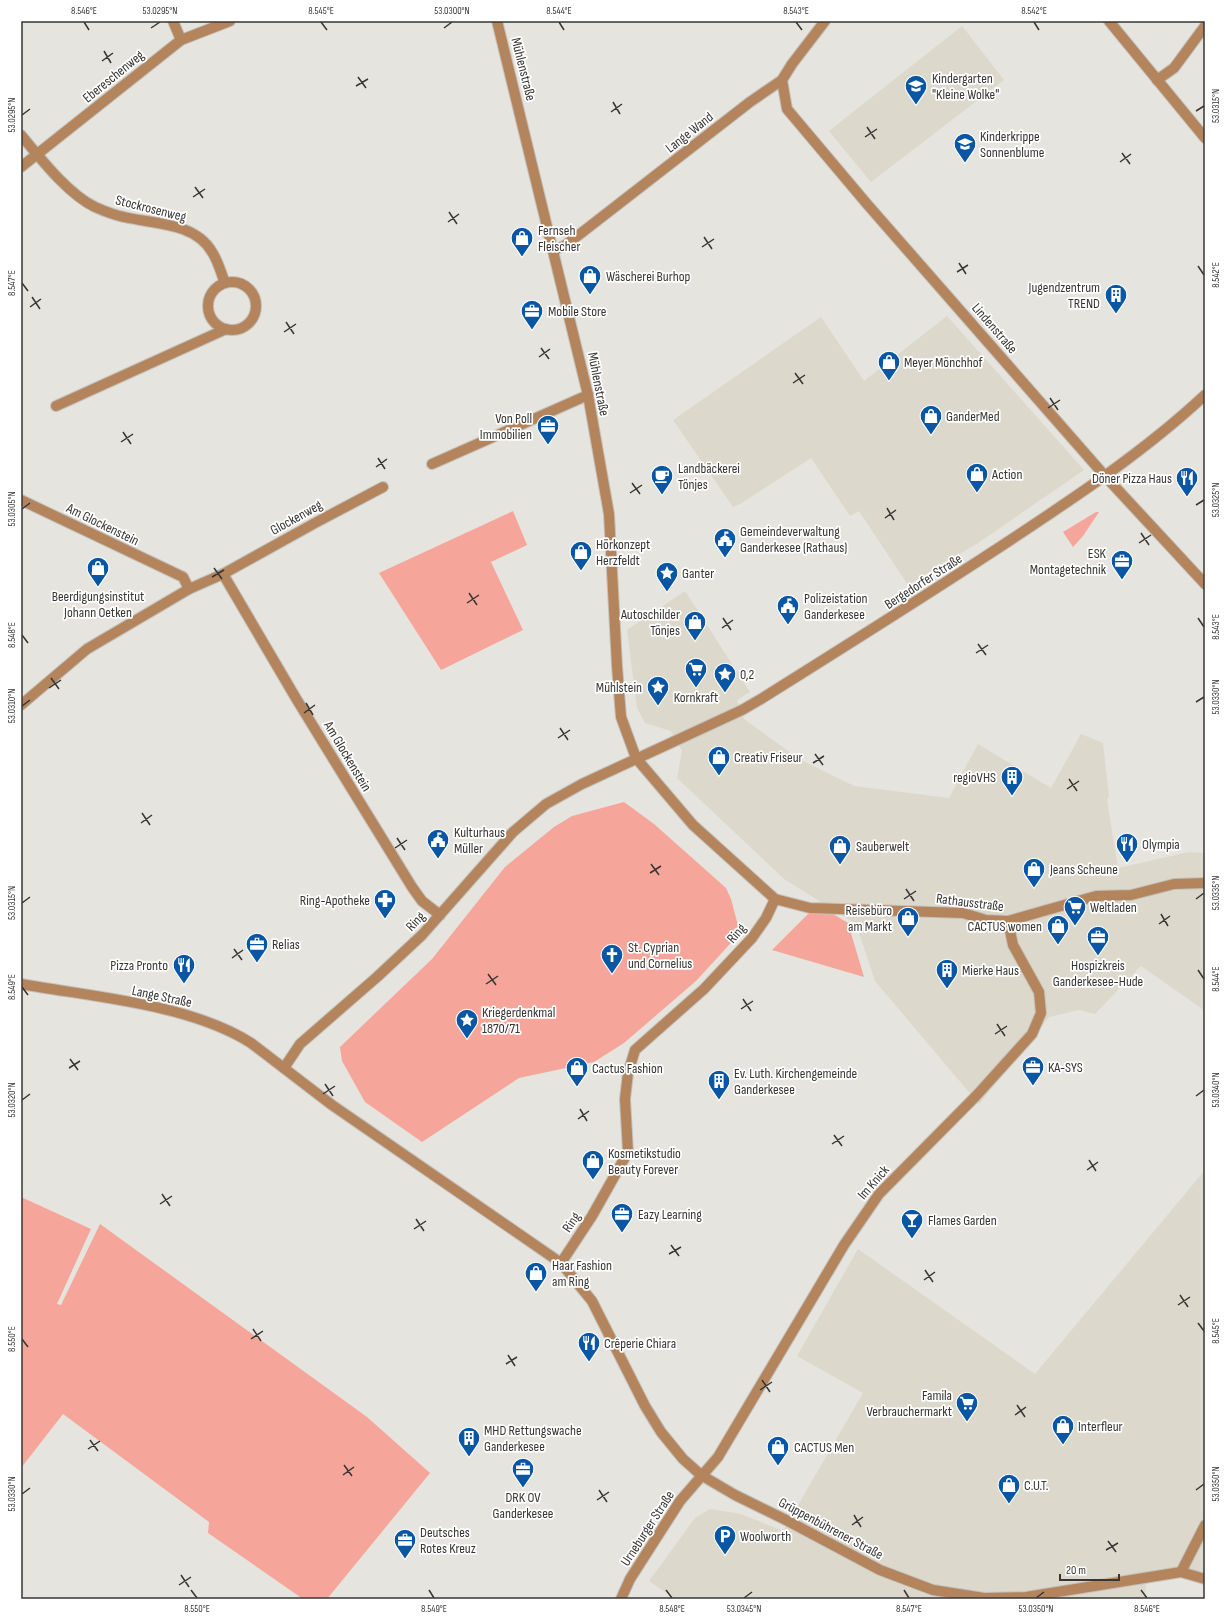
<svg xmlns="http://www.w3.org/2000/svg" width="1226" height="1620" viewBox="0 0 1226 1620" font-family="'Sofia Sans Condensed',sans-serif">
	<rect width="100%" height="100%" fill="#e6e4de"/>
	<g fill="#dcd8cb">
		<path d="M 962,26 L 1004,80 L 871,182 L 829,131 Z"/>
		<path d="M 947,316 L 1084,470 L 978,543 L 908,585 L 859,511 L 850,516 L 811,458 L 740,504 L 733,507 L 673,420 L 821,317 L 864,381 Z"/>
		<path d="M 685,591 L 750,692 L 737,700 L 744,719 L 799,759 L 854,786 L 949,798 L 978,744 L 1051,788 L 1081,734 L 1103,743 L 1109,796 L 1107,800 L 1118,868 L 1189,852 L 1205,853 L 1205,1011 L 1141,966 L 1095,1014 L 1079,1010 L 1049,1017 L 979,1104 L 875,981 L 856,924 L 784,879 L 677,778 L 682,751 L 671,731 L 645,723 L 637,708 L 627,630 Z"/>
		<path d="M 1205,1170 L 1205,1577 L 1147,1574 L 1145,1599 L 675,1599 L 649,1581 L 695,1518 L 710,1509 L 741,1514 L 783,1531 L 863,1393 L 797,1356 L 858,1249 L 1035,1374 Z"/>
	</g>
	<g fill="#f5a59a">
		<path d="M 513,511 L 527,545 L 491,562 L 523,630 L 441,670 L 379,573 Z"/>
		<path d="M 1096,512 L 1099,512 L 1083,536 L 1073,547 L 1063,532 Z"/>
		<path d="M 624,802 L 654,824 L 726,888 L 731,899 L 740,933 L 696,981 L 624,1043 L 594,1062 L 519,1078 L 422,1142 L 365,1102 L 342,1061 L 340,1047 L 432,959 L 505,867 L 554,827 L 572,816 Z"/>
		<path d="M 809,913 L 833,914 L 848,923 L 864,977 L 772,950 Z"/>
		<path d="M 21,1197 L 91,1229 L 57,1304 L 61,1305 L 100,1224 L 367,1417 L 430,1473 L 327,1599 L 303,1599 L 208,1533 L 209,1522 L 63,1414 L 21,1468 Z"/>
	</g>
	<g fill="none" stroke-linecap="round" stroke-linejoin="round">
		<g stroke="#c3c1bc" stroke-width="12">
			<g id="minor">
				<path d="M 173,21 L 181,40"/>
				<path d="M 497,21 L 588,395 L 609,514 L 617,666 L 621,717 L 636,758 L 693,825 L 775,899 L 810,908 L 963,913 L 986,920 L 1008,921 L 1096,896 L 1131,895 L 1174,884 L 1205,883"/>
				<path d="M 1109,21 L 1205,138"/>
				<path d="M 782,80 L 787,109 L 867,204 L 1105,476 L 1205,584"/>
				<path d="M 1157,80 L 1174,68 L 1205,26"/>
				<path d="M 21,135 C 40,158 68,194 95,207 C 104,211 114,215 124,217 C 153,224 195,222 212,252 C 218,261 221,273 225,283"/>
				<path d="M 21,167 L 181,40 L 230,21"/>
				<path d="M 554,250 L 564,246 L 580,234 L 750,102 L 782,80 L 792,64 L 825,21"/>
				<circle cx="232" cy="306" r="24"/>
				<path d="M 56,406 L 226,329"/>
				<path d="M 432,464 L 588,395"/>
				<path d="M 21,500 L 183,577 L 189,589"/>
				<path d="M 223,574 L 315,523 L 383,487"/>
				<path d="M 21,705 L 87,649 L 189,589 L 223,574 L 297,700 L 412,887 L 422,901 L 440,915"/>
				<path d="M 21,984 C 93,997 190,1004 251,1043 L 332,1105 L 561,1263 L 592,1301 L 645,1406 L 661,1432 L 683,1459 L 701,1475 L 735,1495 L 784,1519 L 880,1570 L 933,1590 L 984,1598 L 1026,1597 L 1181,1572 L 1205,1579"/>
				<path d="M 284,1068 L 300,1044 L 377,977 L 422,935 L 513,832 L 546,804 L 582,784 L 742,710 L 761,699 C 844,647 927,595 1009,541 C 1077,496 1145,451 1205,395"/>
				<path d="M 561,1263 L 592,1216 L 628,1152 L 625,1099 L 628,1073 L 635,1050 L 704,989 L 752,938 L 766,918 L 775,899"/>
				<path d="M 1181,1572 L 1205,1525"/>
				<path d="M 621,1599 L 630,1579 L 680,1501 L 718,1457 L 844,1245 L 879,1194 L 976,1096 L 1032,1034 L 1041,1013 L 1039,992 L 1013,945 L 1008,921"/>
			</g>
		</g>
		<use href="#minor" stroke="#b4855d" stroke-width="10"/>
	</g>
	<path fill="none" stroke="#373634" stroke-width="1.5" d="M 84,22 L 89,30M 321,22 L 327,30M 559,22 L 564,30M 796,22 L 802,30M 1034,22 L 1039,30M 151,28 L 160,22M 444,28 L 452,22M 104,51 L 111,63M 102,61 L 113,53M 358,77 L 366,88M 356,86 L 368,79M 613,102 L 620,114M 1196,111 L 1204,106M 611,112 L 622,104M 22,115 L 30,109M 867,127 L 875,139M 865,137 L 877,129M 1122,153 L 1130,164M 1120,162 L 1131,154M 195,187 L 203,198M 193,197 L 205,189M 449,212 L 457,224M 448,222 L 459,214M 704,237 L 712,249M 702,247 L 714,239M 959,263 L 966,274M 1198,266 L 1204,275M 957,272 L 968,265M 22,283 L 28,291M 32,297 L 40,309M 30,307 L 41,299M 286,322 L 294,334M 284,332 L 296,324M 541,348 L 549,359M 539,357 L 550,349M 795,373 L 803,384M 793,383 L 805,375M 1050,398 L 1058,410M 1048,408 L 1060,400M 123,432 L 131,444M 121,442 L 133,434M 378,458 L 385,469M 376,467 L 387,459M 632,483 L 640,494M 630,493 L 642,485M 1196,505 L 1204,500M 887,508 L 894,520M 22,509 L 30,503M 885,518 L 896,510M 1141,533 L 1149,545M 1139,543 L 1151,535M 214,568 L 222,579M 212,577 L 224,570M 469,593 L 477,605M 467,603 L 479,595M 723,618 L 731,630M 1198,618 L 1204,627M 722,628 L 733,620M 22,635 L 28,643M 978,644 L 986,655M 976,653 L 988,645M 51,678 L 59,689M 49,688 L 61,680M 1196,702 L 1204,697M 306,703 L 313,715M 22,706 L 30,700M 304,713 L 315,705M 560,728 L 568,740M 558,738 L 570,730M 815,754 L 823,765M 813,763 L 824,756M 1069,779 L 1077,791M 1067,789 L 1079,781M 142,813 L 150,825M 141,823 L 152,815M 397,838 L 405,850M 395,848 L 407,840M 651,864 L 659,875M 650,873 L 661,866M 906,889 L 914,901M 904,899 L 916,891M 1196,899 L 1204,893M 22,903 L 30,897M 1161,914 L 1168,926M 1159,924 L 1170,916M 234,949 L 242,960M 232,958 L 243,950M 1198,970 L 1204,979M 488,974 L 496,985M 486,984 L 498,976M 22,987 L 28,995M 743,999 L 751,1011M 741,1009 L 753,1001M 997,1024 L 1005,1036M 995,1034 L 1007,1026M 70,1059 L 78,1070M 69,1068 L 80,1061M 325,1084 L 333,1096M 323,1094 L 335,1086M 1196,1096 L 1204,1090M 22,1100 L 30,1094M 580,1109 L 587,1121M 578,1119 L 589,1111M 834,1135 L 842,1146M 832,1144 L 844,1136M 1089,1160 L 1096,1171M 1087,1170 L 1098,1162M 162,1194 L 170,1206M 160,1204 L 172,1196M 416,1219 L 424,1231M 414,1229 L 426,1221M 671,1245 L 679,1256M 669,1254 L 681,1247M 925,1270 L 933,1282M 924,1280 L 935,1272M 1180,1295 L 1188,1307M 1178,1305 L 1190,1297M 1198,1323 L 1204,1331M 253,1329 L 261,1341M 22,1339 L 28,1347M 251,1339 L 263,1331M 508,1355 L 515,1366M 506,1364 L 517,1357M 762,1380 L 770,1392M 760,1390 L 772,1382M 1017,1405 L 1025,1417M 1015,1415 L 1026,1407M 90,1440 L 98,1451M 88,1449 L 100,1441M 344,1465 L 352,1476M 343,1475 L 354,1467M 599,1490 L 607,1502M 1196,1490 L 1204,1484M 22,1494 L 30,1488M 597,1500 L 609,1492M 854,1515 L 861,1527M 852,1525 L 863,1517M 1108,1541 L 1116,1552M 1106,1550 L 1118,1543M 181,1575 L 189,1587M 179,1585 L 191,1577M 191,1590 L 197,1598M 429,1590 L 434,1598M 666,1590 L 672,1598M 904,1590 L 909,1598M 1141,1590 L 1147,1598M 744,1598 L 752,1592M 1036,1598 L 1044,1592"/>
	<defs>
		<g id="school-pin" transform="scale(1.15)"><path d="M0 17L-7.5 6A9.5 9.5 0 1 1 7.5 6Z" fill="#0856a4" stroke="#fff"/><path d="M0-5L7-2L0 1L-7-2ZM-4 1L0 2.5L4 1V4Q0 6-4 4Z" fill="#fff"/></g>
		<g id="shop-pin" transform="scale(1.15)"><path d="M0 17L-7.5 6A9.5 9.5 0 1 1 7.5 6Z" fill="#0856a4" stroke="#fff"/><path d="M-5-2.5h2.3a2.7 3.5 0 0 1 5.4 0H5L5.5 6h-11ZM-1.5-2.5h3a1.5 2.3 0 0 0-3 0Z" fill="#fff"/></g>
		<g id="building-pin" transform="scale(1.15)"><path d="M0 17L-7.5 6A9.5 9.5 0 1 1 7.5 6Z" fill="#0856a4" stroke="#fff"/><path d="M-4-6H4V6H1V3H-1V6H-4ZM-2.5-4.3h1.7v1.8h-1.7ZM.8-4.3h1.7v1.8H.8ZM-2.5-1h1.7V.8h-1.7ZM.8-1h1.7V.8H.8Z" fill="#fff"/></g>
		<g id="office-pin" transform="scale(1.15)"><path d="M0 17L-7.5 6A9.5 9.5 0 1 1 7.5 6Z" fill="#0856a4" stroke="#fff"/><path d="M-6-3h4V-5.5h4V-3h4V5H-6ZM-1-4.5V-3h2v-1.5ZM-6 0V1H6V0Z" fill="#fff"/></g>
		<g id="cafe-pin" transform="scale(1.15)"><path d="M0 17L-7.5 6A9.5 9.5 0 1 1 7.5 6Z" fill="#0856a4" stroke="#fff"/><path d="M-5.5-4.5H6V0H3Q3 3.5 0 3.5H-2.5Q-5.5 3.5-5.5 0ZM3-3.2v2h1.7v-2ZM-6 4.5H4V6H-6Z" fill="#fff"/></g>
		<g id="restaurant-pin" transform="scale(1.15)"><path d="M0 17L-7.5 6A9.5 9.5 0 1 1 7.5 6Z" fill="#0856a4" stroke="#fff"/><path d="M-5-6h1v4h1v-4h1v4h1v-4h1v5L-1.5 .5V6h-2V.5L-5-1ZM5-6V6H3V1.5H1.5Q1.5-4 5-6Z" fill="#fff"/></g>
		<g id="civic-pin" transform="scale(1.15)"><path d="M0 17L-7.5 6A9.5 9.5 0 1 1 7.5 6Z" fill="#0856a4" stroke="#fff"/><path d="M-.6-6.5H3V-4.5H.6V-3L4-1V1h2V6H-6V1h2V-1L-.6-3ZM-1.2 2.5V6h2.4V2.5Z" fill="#fff"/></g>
		<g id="sight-pin" transform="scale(1.15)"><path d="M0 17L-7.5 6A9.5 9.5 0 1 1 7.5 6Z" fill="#0856a4" stroke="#fff"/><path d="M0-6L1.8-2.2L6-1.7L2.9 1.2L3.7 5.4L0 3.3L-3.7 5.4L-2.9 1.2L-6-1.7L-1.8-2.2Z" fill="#fff"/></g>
		<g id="supermarket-pin" transform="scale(1.15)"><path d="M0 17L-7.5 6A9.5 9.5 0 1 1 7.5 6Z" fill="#0856a4" stroke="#fff"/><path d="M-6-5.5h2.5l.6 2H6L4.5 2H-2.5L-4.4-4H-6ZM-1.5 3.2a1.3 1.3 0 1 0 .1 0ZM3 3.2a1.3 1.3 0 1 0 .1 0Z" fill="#fff"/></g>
		<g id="pharmacy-pin" transform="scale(1.15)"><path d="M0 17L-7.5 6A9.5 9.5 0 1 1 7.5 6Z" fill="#0856a4" stroke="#fff"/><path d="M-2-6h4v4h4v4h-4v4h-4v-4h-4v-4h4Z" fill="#fff"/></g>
		<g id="church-pin" transform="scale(1.15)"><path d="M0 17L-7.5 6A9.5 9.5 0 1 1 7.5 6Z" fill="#0856a4" stroke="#fff"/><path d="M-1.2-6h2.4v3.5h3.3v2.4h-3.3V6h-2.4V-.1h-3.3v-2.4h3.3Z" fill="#fff"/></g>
		<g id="bar-pin" transform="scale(1.15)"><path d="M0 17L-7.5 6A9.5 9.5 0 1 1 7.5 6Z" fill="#0856a4" stroke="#fff"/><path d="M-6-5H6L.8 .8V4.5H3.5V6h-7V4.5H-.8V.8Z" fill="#fff"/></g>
		<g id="parking-pin" transform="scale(1.15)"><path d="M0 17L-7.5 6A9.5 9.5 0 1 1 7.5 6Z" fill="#0856a4" stroke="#fff"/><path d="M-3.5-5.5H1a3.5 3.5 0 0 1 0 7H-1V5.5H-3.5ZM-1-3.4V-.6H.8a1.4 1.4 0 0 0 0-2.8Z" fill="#fff"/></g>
	</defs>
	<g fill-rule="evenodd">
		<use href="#school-pin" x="916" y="86"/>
		<use href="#school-pin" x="965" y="144"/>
		<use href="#shop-pin" x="522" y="238"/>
		<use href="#shop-pin" x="590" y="276"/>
		<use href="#building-pin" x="1116" y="295"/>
		<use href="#office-pin" x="532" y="311"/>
		<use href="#shop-pin" x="889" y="362"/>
		<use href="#shop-pin" x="931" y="416"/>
		<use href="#office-pin" x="548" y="426"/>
		<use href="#shop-pin" x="977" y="474"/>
		<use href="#cafe-pin" x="662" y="476"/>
		<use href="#restaurant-pin" x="1187" y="478"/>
		<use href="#civic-pin" x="725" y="539"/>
		<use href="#shop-pin" x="581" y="552"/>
		<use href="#office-pin" x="1122" y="561"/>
		<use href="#shop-pin" x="98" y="568"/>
		<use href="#sight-pin" x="667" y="573"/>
		<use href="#civic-pin" x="788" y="606"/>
		<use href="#shop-pin" x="695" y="622"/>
		<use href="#supermarket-pin" x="696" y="669"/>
		<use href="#sight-pin" x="725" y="674"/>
		<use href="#sight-pin" x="658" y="687"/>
		<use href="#shop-pin" x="719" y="757"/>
		<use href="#building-pin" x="1012" y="777"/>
		<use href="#civic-pin" x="438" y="840"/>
		<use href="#restaurant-pin" x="1127" y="844"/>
		<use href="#shop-pin" x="840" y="846"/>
		<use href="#shop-pin" x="1034" y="869"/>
		<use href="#pharmacy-pin" x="385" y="900"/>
		<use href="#supermarket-pin" x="1075" y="907"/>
		<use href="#shop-pin" x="908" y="918"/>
		<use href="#shop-pin" x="1058" y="926"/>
		<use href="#office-pin" x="1098" y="937"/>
		<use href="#office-pin" x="257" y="944"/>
		<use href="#church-pin" x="612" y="955"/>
		<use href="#restaurant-pin" x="184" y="965"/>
		<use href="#building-pin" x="947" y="970"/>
		<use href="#sight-pin" x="467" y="1020"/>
		<use href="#office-pin" x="1033" y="1067"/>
		<use href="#shop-pin" x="577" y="1068"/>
		<use href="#building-pin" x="719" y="1081"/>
		<use href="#shop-pin" x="593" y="1161"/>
		<use href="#office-pin" x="622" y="1214"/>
		<use href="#bar-pin" x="912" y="1220"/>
		<use href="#shop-pin" x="536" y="1273"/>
		<use href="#restaurant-pin" x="589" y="1343"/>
		<use href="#supermarket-pin" x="967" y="1403"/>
		<use href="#shop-pin" x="1063" y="1426"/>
		<use href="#building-pin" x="469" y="1438"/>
		<use href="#shop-pin" x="778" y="1447"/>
		<use href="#office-pin" x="523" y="1469"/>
		<use href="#shop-pin" x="1009" y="1485"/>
		<use href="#parking-pin" x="725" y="1536"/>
		<use href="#office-pin" x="405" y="1540"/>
	</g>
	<g text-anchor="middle" stroke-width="3.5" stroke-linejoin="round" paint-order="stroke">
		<g font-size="14" fill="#373634" stroke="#fff">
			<text transform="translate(524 69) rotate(76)" y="5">Mühlenstraße</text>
			<text transform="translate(113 76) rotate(-39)" y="5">Ebereschenweg</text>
			<text transform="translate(689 132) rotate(-38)" y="5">Lange Wand</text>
			<text transform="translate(151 208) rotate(14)" y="5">Stockrosenweg</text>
			<text transform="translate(995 328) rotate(49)" y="5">Lindenstraße</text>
			<text transform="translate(599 384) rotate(79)" y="5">Mühlenstraße</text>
			<text transform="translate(296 517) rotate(-29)" y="5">Glockenweg</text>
			<text transform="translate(103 524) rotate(26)" y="5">Am Glockenstein</text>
			<text transform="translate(923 581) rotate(-33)" y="5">Bergedorfer Straße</text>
			<text transform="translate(348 756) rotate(59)" y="5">Am Glockenstein</text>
			<text transform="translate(970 902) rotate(7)" y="5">Rathausstraße</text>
			<text transform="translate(415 921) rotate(-46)" y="5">Ring</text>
			<text transform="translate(736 933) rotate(-49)" y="5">Ring</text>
			<text transform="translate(162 996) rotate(12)" y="5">Lange Straße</text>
			<text transform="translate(873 1182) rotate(-49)" y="5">Im Knick</text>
			<text transform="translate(571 1222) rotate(-56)" y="5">Ring</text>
			<text transform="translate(647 1528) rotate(-57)" y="5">Urneburger Straße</text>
			<text transform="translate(831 1528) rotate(28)" y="5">Grüppenbührener Straße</text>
		</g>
		<g font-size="14" fill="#373634" stroke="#fff" text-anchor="start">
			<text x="932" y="83">Kindergarten<tspan x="932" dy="16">"Kleine Wolke"</tspan></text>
			<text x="980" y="141">Kinderkrippe<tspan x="980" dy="16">Sonnenblume</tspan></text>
			<text x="538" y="235">Fernseh<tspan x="538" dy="16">Fleischer</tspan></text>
			<text x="606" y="281">Wäscherei Burhop</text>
			<text x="1100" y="292" text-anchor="end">Jugendzentrum<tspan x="1100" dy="16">TREND</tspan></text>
			<text x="548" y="316">Mobile Store</text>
			<text x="904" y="367">Meyer Mönchhof</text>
			<text x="946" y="421">GanderMed</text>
			<text x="532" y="423" text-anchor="end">Von Poll<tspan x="532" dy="16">Immobilien</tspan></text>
			<text x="678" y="473">Landbäckerei<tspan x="678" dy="16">Tönjes</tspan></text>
			<text x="992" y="479">Action</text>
			<text x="1172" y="483" text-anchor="end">Döner Pizza Haus</text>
			<text x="740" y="536">Gemeindeverwaltung<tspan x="740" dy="16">Ganderkesee (Rathaus)</tspan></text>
			<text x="596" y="549">Hörkonzept<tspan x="596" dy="16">Herzfeldt</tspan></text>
			<text x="1106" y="558" text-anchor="end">ESK<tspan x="1106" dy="16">Montagetechnik</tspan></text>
			<text x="682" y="578">Ganter</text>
			<text x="98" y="601" text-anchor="middle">Beerdigungsinstitut<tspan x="98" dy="16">Johann Oetken</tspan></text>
			<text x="804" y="603">Polizeistation<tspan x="804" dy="16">Ganderkesee</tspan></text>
			<text x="680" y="619" text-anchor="end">Autoschilder<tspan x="680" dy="16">Tönjes</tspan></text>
			<text x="740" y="679">0,2</text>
			<text x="642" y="692" text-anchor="end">Mühlstein</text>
			<text x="696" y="702" text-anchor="middle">Kornkraft</text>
			<text x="734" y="762">Creativ Friseur</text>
			<text x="996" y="782" text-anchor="end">regioVHS</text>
			<text x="454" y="837">Kulturhaus<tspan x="454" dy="16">Müller</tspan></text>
			<text x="1142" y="849">Olympia</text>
			<text x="856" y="851">Sauberwelt</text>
			<text x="1050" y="874">Jeans Scheune</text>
			<text x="370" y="905" text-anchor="end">Ring-Apotheke</text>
			<text x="1090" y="912">Weltladen</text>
			<text x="892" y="915" text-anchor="end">Reisebüro<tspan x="892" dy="16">am Markt</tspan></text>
			<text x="1042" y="931" text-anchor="end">CACTUS women</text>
			<text x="272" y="949">Relias</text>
			<text x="628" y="952">St. Cyprian<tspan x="628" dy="16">und Cornelius</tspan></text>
			<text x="168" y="970" text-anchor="end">Pizza Pronto</text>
			<text x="1098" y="970" text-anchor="middle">Hospizkreis<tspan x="1098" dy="16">Ganderkesee-Hude</tspan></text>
			<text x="962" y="975">Mierke Haus</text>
			<text x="482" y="1017">Kriegerdenkmal<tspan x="482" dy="16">1870/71</tspan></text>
			<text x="1048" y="1072">KA-SYS</text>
			<text x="592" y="1073">Cactus Fashion</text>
			<text x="734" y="1078">Ev. Luth. Kirchengemeinde<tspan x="734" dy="16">Ganderkesee</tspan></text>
			<text x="608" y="1158">Kosmetikstudio<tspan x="608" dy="16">Beauty Forever</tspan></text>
			<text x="638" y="1219">Eazy Learning</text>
			<text x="928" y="1225">Flames Garden</text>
			<text x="552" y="1270">Haar Fashion<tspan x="552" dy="16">am Ring</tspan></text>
			<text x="604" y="1348">Crêperie Chiara</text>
			<text x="952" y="1400" text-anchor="end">Famila<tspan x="952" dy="16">Verbrauchermarkt</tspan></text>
			<text x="1078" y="1431">Interfleur</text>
			<text x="484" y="1435">MHD Rettungswache<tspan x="484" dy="16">Ganderkesee</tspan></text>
			<text x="794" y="1452">CACTUS Men</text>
			<text x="1024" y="1490">C.U.T.</text>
			<text x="523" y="1502" text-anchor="middle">DRK OV<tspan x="523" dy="16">Ganderkesee</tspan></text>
			<text x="420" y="1537">Deutsches<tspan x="420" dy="16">Rotes Kreuz</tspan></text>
			<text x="740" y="1541">Woolworth</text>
		</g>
	</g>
	<rect width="1226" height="1620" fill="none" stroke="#ffffff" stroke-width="44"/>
	<path d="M1060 1574v6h59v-6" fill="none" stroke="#373634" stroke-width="2"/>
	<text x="1066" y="1574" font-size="12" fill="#373634" stroke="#ffffff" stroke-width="3" paint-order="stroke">20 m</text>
	<rect x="22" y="22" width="1182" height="1576" fill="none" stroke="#373634" stroke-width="1.5"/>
	<g font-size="10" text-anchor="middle" fill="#373634">
		<text x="84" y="14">8.546°E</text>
		<text x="160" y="14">53.0295°N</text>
		<text x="321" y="14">8.545°E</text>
		<text x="452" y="14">53.0300°N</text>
		<text x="559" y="14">8.544°E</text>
		<text x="796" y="14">8.543°E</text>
		<text x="1034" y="14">8.542°E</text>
		<text transform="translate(1215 106) rotate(-90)" y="4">53.0315°N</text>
		<text transform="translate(11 115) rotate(-90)" y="4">53.0295°N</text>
		<text transform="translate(1215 275) rotate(-90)" y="4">8.542°E</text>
		<text transform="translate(11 283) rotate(-90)" y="4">8.547°E</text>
		<text transform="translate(1215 500) rotate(-90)" y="4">53.0325°N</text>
		<text transform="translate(11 509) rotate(-90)" y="4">53.0305°N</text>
		<text transform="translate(1215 627) rotate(-90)" y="4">8.543°E</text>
		<text transform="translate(11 635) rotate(-90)" y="4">8.548°E</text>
		<text transform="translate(1215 697) rotate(-90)" y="4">53.0330°N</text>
		<text transform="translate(11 706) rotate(-90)" y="4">53.0310°N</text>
		<text transform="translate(1215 893) rotate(-90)" y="4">53.0335°N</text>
		<text transform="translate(11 903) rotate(-90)" y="4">53.0315°N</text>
		<text transform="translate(1215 979) rotate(-90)" y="4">8.544°E</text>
		<text transform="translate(11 987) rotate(-90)" y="4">8.549°E</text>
		<text transform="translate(1215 1090) rotate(-90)" y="4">53.0340°N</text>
		<text transform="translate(11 1100) rotate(-90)" y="4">53.0320°N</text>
		<text transform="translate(1215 1331) rotate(-90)" y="4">8.545°E</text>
		<text transform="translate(11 1339) rotate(-90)" y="4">8.550°E</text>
		<text transform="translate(1215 1484) rotate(-90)" y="4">53.0350°N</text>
		<text transform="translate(11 1494) rotate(-90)" y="4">53.0330°N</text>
		<text x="197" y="1612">8.550°E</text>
		<text x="434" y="1612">8.549°E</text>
		<text x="672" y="1612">8.548°E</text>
		<text x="744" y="1612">53.0345°N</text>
		<text x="909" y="1612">8.547°E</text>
		<text x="1036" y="1612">53.0350°N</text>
		<text x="1147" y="1612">8.546°E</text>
	</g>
</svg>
